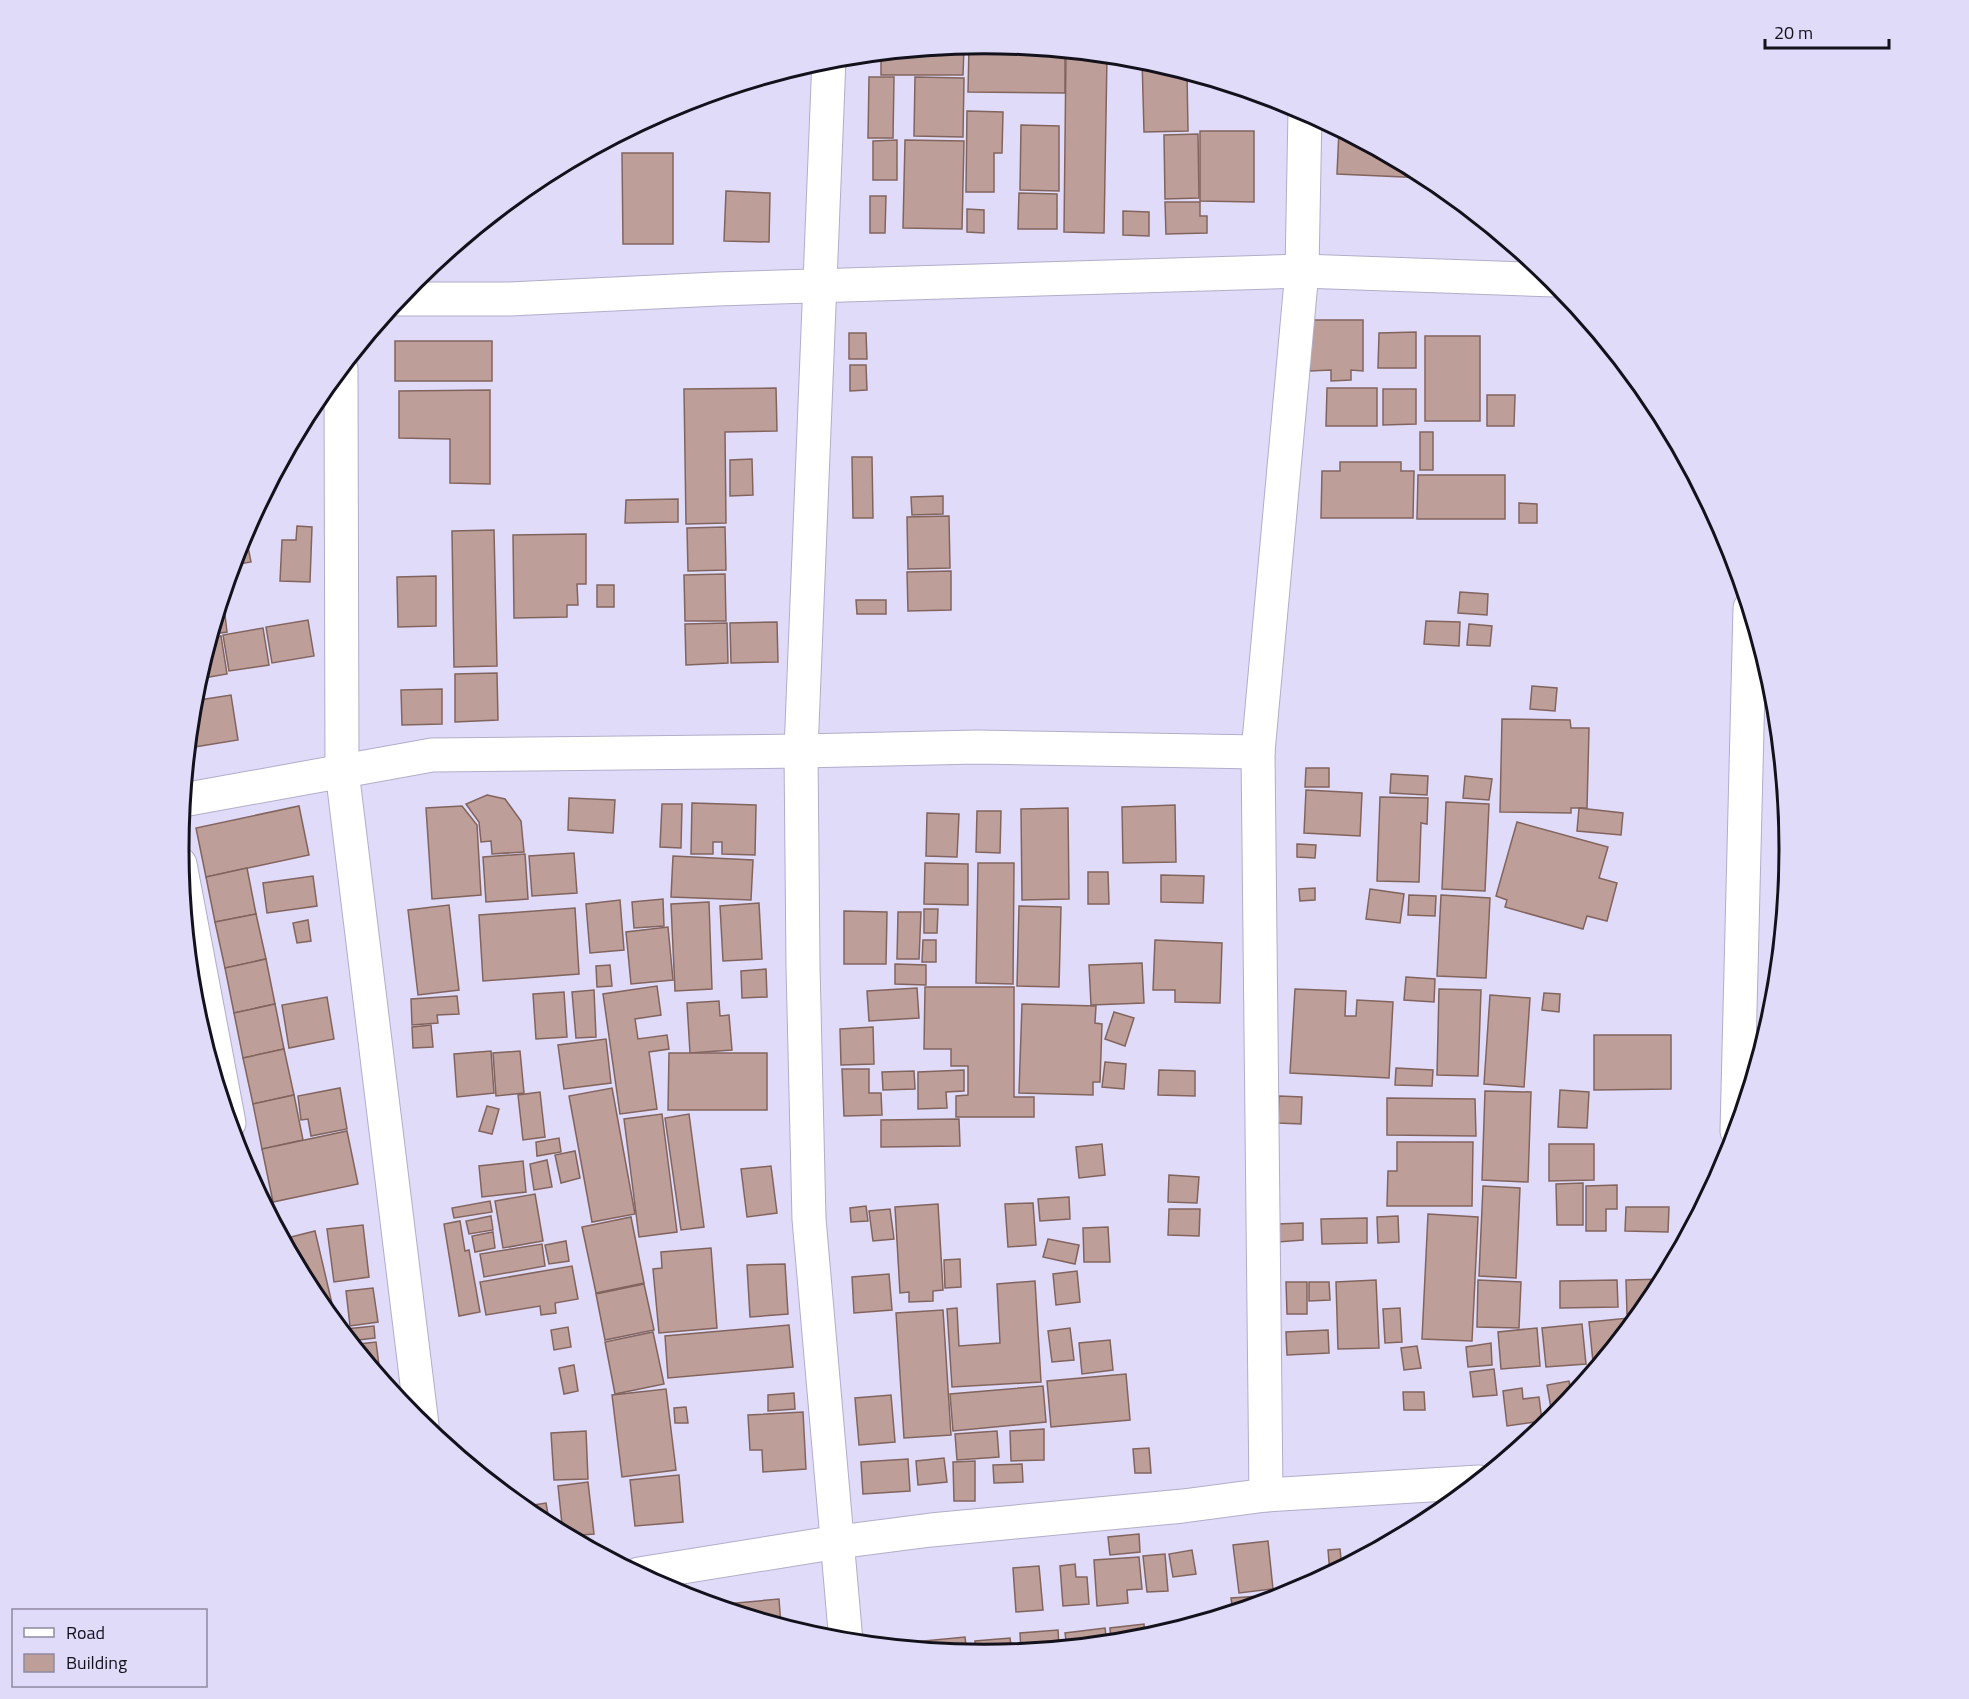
<svg xmlns="http://www.w3.org/2000/svg" width="1969" height="1699" viewBox="0 0 1969 1699" font-family="'Titillium Web',sans-serif">
	<rect width="100%" height="100%" fill="#e0dbf8"/>
	<g fill="#be9e98" stroke="#82645f" stroke-width="1.5">
		<path d="M 964,46 L 963,75 L 881,75 L 881,54 Z"/>
		<path d="M 969,46 L 1018,47 L 1065,51 L 1065,93 L 968,92 Z"/>
		<path d="M 1066,52 L 1107,56 L 1104,233 L 1064,232 Z"/>
		<path d="M 1142,59 L 1187,73 L 1188,131 L 1144,132 Z"/>
		<path d="M 869,77 L 894,77 L 893,138 L 868,138 Z"/>
		<path d="M 915,77 L 964,78 L 963,137 L 914,136 Z"/>
		<path d="M 967,111 L 1003,112 L 1002,153 L 994,153 L 994,192 L 966,192 Z"/>
		<path d="M 1021,125 L 1059,126 L 1059,191 L 1020,190 Z"/>
		<path d="M 1339,130 L 1426,176 L 1426,178 L 1337,174 Z"/>
		<path d="M 1200,131 L 1254,131 L 1254,202 L 1200,201 Z"/>
		<path d="M 1198,134 L 1199,198 L 1165,199 L 1164,135 Z"/>
		<path d="M 897,140 L 897,180 L 873,180 L 873,141 Z"/>
		<path d="M 905,140 L 964,141 L 962,229 L 903,228 Z"/>
		<path d="M 622,153 L 673,153 L 673,244 L 623,244 Z"/>
		<path d="M 726,191 L 770,193 L 769,242 L 724,241 Z"/>
		<path d="M 1019,193 L 1057,194 L 1057,229 L 1018,229 Z"/>
		<path d="M 870,196 L 886,196 L 885,233 L 870,233 Z"/>
		<path d="M 1165,202 L 1200,202 L 1200,216 L 1207,216 L 1207,233 L 1166,234 Z"/>
		<path d="M 967,209 L 984,210 L 984,233 L 967,232 Z"/>
		<path d="M 1123,211 L 1149,212 L 1149,236 L 1123,235 Z"/>
		<path d="M 1311,320 L 1363,320 L 1363,371 L 1351,370 L 1351,380 L 1331,381 L 1331,370 L 1310,371 Z"/>
		<path d="M 1416,332 L 1416,368 L 1378,368 L 1379,333 Z"/>
		<path d="M 849,333 L 866,333 L 867,359 L 849,359 Z"/>
		<rect x="1425" y="336" width="55" height="85"/>
		<rect x="395" y="341" width="97" height="40"/>
		<path d="M 850,365 L 866,365 L 867,390 L 850,391 Z"/>
		<path d="M 776,388 L 777,431 L 725,432 L 726,523 L 686,524 L 684,389 Z"/>
		<path d="M 1327,388 L 1377,388 L 1377,426 L 1326,426 Z"/>
		<path d="M 1383,389 L 1416,389 L 1416,424 L 1383,425 Z"/>
		<path d="M 490,390 L 490,484 L 450,483 L 450,439 L 399,438 L 399,391 Z"/>
		<path d="M 1487,395 L 1515,395 L 1514,426 L 1487,426 Z"/>
		<rect x="1420" y="432" width="13" height="38"/>
		<path d="M 852,457 L 872,457 L 873,518 L 853,518 Z"/>
		<path d="M 752,459 L 753,495 L 730,496 L 730,460 Z"/>
		<path d="M 1340,462 L 1401,462 L 1401,471 L 1414,471 L 1413,518 L 1321,518 L 1322,471 L 1340,471 Z"/>
		<path d="M 1418,475 L 1505,475 L 1505,519 L 1417,519 Z"/>
		<path d="M 943,496 L 943,514 L 912,515 L 911,497 Z"/>
		<path d="M 678,499 L 678,522 L 625,523 L 626,500 Z"/>
		<path d="M 1519,503 L 1537,504 L 1537,523 L 1519,523 Z"/>
		<path d="M 949,516 L 950,568 L 908,569 L 907,517 Z"/>
		<path d="M 297,526 L 312,527 L 310,582 L 280,581 L 282,540 L 296,540 Z"/>
		<path d="M 725,527 L 726,570 L 688,571 L 687,528 Z"/>
		<path d="M 494,530 L 497,666 L 454,667 L 452,531 Z"/>
		<path d="M 586,534 L 586,584 L 577,584 L 578,605 L 567,605 L 567,617 L 514,618 L 513,535 Z"/>
		<path d="M 242,537 L 246,537 L 251,562 L 233,565 Z"/>
		<path d="M 951,571 L 951,610 L 908,611 L 907,572 Z"/>
		<path d="M 725,574 L 726,621 L 685,621 L 684,575 Z"/>
		<path d="M 436,576 L 436,626 L 398,627 L 397,577 Z"/>
		<rect x="597" y="585" width="17" height="22"/>
		<path d="M 1460,592 L 1488,594 L 1487,615 L 1458,613 Z"/>
		<path d="M 856,600 L 886,600 L 886,614 L 857,614 Z"/>
		<path d="M 225,615 L 227,632 L 212,634 L 217,616 Z"/>
		<path d="M 308,620 L 314,656 L 272,663 L 266,627 Z"/>
		<path d="M 1426,621 L 1460,622 L 1459,646 L 1424,644 Z"/>
		<path d="M 777,622 L 778,662 L 731,663 L 730,623 Z"/>
		<path d="M 727,623 L 728,663 L 686,665 L 685,624 Z"/>
		<path d="M 1469,624 L 1492,626 L 1490,646 L 1467,645 Z"/>
		<path d="M 263,628 L 269,665 L 229,671 L 223,635 Z"/>
		<path d="M 221,636 L 227,674 L 198,679 L 211,638 Z"/>
		<path d="M 497,673 L 498,720 L 455,722 L 455,674 Z"/>
		<path d="M 1532,686 L 1557,688 L 1555,711 L 1530,709 Z"/>
		<path d="M 442,689 L 442,724 L 402,725 L 401,690 Z"/>
		<path d="M 231,695 L 238,740 L 188,748 L 193,701 Z"/>
		<path d="M 1502,719 L 1570,720 L 1571,728 L 1589,728 L 1587,808 L 1571,808 L 1571,813 L 1500,812 Z"/>
		<path d="M 1306,768 L 1329,768 L 1329,787 L 1305,787 Z"/>
		<path d="M 1391,774 L 1428,776 L 1427,795 L 1390,793 Z"/>
		<path d="M 1465,776 L 1492,779 L 1489,800 L 1463,798 Z"/>
		<path d="M 1306,790 L 1362,793 L 1360,836 L 1304,833 Z"/>
		<path d="M 487,795 L 505,799 L 521,821 L 524,852 L 492,854 L 491,841 L 481,842 L 479,822 L 466,804 Z"/>
		<path d="M 1380,797 L 1428,798 L 1427,824 L 1421,823 L 1419,882 L 1377,881 Z"/>
		<path d="M 569,798 L 615,800 L 613,833 L 568,830 Z"/>
		<path d="M 1446,802 L 1489,804 L 1485,891 L 1442,889 Z"/>
		<path d="M 692,803 L 756,805 L 755,855 L 722,854 L 722,842 L 713,842 L 713,854 L 691,854 Z"/>
		<path d="M 662,804 L 682,804 L 681,848 L 660,847 Z"/>
		<path d="M 1175,805 L 1176,862 L 1123,863 L 1122,807 Z"/>
		<path d="M 299,806 L 309,855 L 206,877 L 196,828 Z"/>
		<path d="M 462,806 L 477,825 L 481,895 L 432,899 L 426,808 Z"/>
		<path d="M 1068,808 L 1069,899 L 1022,900 L 1021,809 Z"/>
		<path d="M 1579,808 L 1623,813 L 1621,835 L 1577,831 Z"/>
		<path d="M 977,811 L 1001,811 L 1000,853 L 976,852 Z"/>
		<path d="M 927,813 L 959,814 L 957,857 L 926,856 Z"/>
		<path d="M 1517,822 L 1608,847 L 1599,878 L 1617,883 L 1607,921 L 1587,916 L 1583,929 L 1505,907 L 1507,900 L 1496,896 Z"/>
		<path d="M 1297,844 L 1316,845 L 1315,858 L 1297,857 Z"/>
		<path d="M 574,853 L 577,893 L 532,896 L 529,856 Z"/>
		<path d="M 525,854 L 528,899 L 486,902 L 483,857 Z"/>
		<path d="M 673,856 L 753,860 L 751,900 L 671,897 Z"/>
		<path d="M 925,863 L 968,864 L 968,905 L 924,904 Z"/>
		<path d="M 978,863 L 1014,863 L 1013,984 L 976,983 Z"/>
		<path d="M 247,868 L 256,914 L 215,922 L 206,877 Z"/>
		<path d="M 1088,872 L 1108,872 L 1109,904 L 1088,904 Z"/>
		<path d="M 1161,875 L 1204,876 L 1203,903 L 1161,902 Z"/>
		<path d="M 313,876 L 317,906 L 267,913 L 263,883 Z"/>
		<path d="M 1315,888 L 1315,900 L 1300,901 L 1299,889 Z"/>
		<path d="M 1370,889 L 1404,894 L 1400,923 L 1366,919 Z"/>
		<path d="M 1409,895 L 1436,896 L 1435,916 L 1408,915 Z"/>
		<path d="M 1441,895 L 1490,898 L 1486,978 L 1437,976 Z"/>
		<path d="M 663,899 L 664,926 L 634,928 L 632,902 Z"/>
		<path d="M 620,900 L 624,950 L 590,953 L 586,904 Z"/>
		<path d="M 709,902 L 712,989 L 675,991 L 671,904 Z"/>
		<path d="M 759,903 L 762,959 L 723,961 L 720,906 Z"/>
		<path d="M 449,905 L 459,990 L 418,995 L 408,910 Z"/>
		<path d="M 1019,906 L 1061,907 L 1059,987 L 1017,986 Z"/>
		<path d="M 575,908 L 579,974 L 483,981 L 479,915 Z"/>
		<path d="M 924,909 L 938,909 L 937,933 L 924,933 Z"/>
		<path d="M 844,911 L 887,912 L 886,964 L 844,964 Z"/>
		<path d="M 898,912 L 921,912 L 919,959 L 897,959 Z"/>
		<path d="M 256,914 L 266,959 L 225,968 L 215,922 Z"/>
		<path d="M 308,920 L 311,941 L 297,943 L 293,923 Z"/>
		<path d="M 668,927 L 673,980 L 631,984 L 626,932 Z"/>
		<path d="M 923,940 L 936,940 L 936,962 L 922,962 Z"/>
		<path d="M 1155,940 L 1222,943 L 1220,1003 L 1175,1002 L 1175,990 L 1153,990 Z"/>
		<path d="M 266,959 L 275,1004 L 234,1013 L 225,968 Z"/>
		<path d="M 1142,963 L 1144,1003 L 1091,1005 L 1089,965 Z"/>
		<path d="M 895,964 L 926,965 L 926,985 L 895,984 Z"/>
		<path d="M 610,965 L 612,986 L 597,987 L 596,966 Z"/>
		<path d="M 766,969 L 767,997 L 742,998 L 741,971 Z"/>
		<path d="M 1406,977 L 1435,979 L 1434,1002 L 1404,1000 Z"/>
		<path d="M 657,986 L 661,1015 L 635,1019 L 638,1039 L 667,1035 L 669,1049 L 649,1052 L 657,1109 L 620,1114 L 603,994 Z"/>
		<path d="M 925,987 L 1014,987 L 1014,1097 L 1034,1097 L 1034,1117 L 956,1117 L 956,1096 L 968,1095 L 968,1066 L 951,1066 L 951,1049 L 924,1049 Z"/>
		<path d="M 917,988 L 919,1018 L 869,1021 L 867,991 Z"/>
		<path d="M 1295,989 L 1346,991 L 1345,1016 L 1356,1016 L 1357,1000 L 1393,1002 L 1389,1078 L 1290,1073 Z"/>
		<path d="M 1439,989 L 1481,990 L 1478,1076 L 1437,1075 Z"/>
		<path d="M 594,990 L 596,1037 L 576,1038 L 572,992 Z"/>
		<path d="M 564,992 L 567,1037 L 536,1039 L 533,994 Z"/>
		<path d="M 1544,993 L 1560,994 L 1559,1012 L 1542,1010 Z"/>
		<path d="M 1490,995 L 1530,998 L 1524,1087 L 1484,1084 Z"/>
		<path d="M 457,996 L 459,1014 L 437,1015 L 438,1023 L 412,1025 L 411,999 Z"/>
		<path d="M 327,997 L 334,1039 L 289,1048 L 282,1005 Z"/>
		<path d="M 719,1001 L 720,1016 L 729,1015 L 732,1050 L 690,1053 L 687,1003 Z"/>
		<path d="M 275,1004 L 284,1049 L 243,1058 L 234,1013 Z"/>
		<path d="M 1022,1004 L 1096,1006 L 1095,1023 L 1102,1024 L 1100,1082 L 1093,1082 L 1093,1095 L 1019,1093 Z"/>
		<path d="M 1114,1012 L 1134,1018 L 1125,1046 L 1105,1039 Z"/>
		<path d="M 431,1025 L 433,1047 L 413,1048 L 412,1027 Z"/>
		<path d="M 873,1027 L 874,1064 L 841,1065 L 840,1029 Z"/>
		<path d="M 1594,1035 L 1671,1035 L 1671,1089 L 1594,1090 Z"/>
		<path d="M 606,1039 L 611,1083 L 564,1089 L 558,1045 Z"/>
		<path d="M 284,1049 L 294,1095 L 253,1104 L 243,1058 Z"/>
		<path d="M 491,1051 L 494,1093 L 457,1097 L 454,1054 Z"/>
		<path d="M 520,1051 L 524,1093 L 496,1096 L 493,1053 Z"/>
		<path d="M 669,1053 L 767,1053 L 767,1110 L 668,1110 Z"/>
		<path d="M 1105,1062 L 1126,1064 L 1124,1089 L 1102,1087 Z"/>
		<path d="M 1396,1068 L 1433,1070 L 1432,1086 L 1395,1085 Z"/>
		<path d="M 842,1069 L 869,1069 L 869,1093 L 881,1093 L 882,1115 L 844,1116 Z"/>
		<path d="M 964,1070 L 964,1091 L 946,1092 L 947,1108 L 918,1109 L 918,1072 Z"/>
		<path d="M 1159,1070 L 1195,1071 L 1195,1096 L 1158,1095 Z"/>
		<path d="M 914,1071 L 915,1089 L 883,1090 L 882,1072 Z"/>
		<path d="M 340,1088 L 347,1129 L 311,1136 L 308,1119 L 301,1120 L 298,1096 Z"/>
		<path d="M 612,1088 L 635,1214 L 592,1222 L 569,1096 Z"/>
		<path d="M 1560,1090 L 1589,1092 L 1587,1128 L 1558,1127 Z"/>
		<path d="M 1485,1091 L 1531,1092 L 1528,1182 L 1482,1180 Z"/>
		<path d="M 540,1092 L 545,1137 L 523,1140 L 518,1095 Z"/>
		<path d="M 294,1095 L 303,1140 L 262,1149 L 253,1104 Z"/>
		<path d="M 1279,1096 L 1302,1097 L 1301,1124 L 1278,1123 Z"/>
		<path d="M 1387,1098 L 1475,1099 L 1476,1136 L 1387,1135 Z"/>
		<path d="M 487,1106 L 499,1109 L 492,1134 L 479,1131 Z"/>
		<path d="M 662,1114 L 677,1232 L 639,1237 L 624,1119 Z"/>
		<path d="M 689,1114 L 704,1227 L 681,1230 L 665,1118 Z"/>
		<path d="M 959,1119 L 960,1146 L 881,1147 L 881,1120 Z"/>
		<path d="M 347,1131 L 358,1184 L 273,1202 L 262,1149 Z"/>
		<path d="M 559,1138 L 561,1152 L 537,1156 L 536,1142 Z"/>
		<path d="M 1397,1142 L 1473,1142 L 1472,1206 L 1387,1206 L 1388,1171 L 1397,1171 Z"/>
		<path d="M 1102,1144 L 1105,1175 L 1079,1178 L 1076,1147 Z"/>
		<path d="M 1549,1144 L 1594,1144 L 1594,1180 L 1549,1181 Z"/>
		<path d="M 575,1151 L 580,1178 L 561,1183 L 555,1155 Z"/>
		<path d="M 547,1160 L 552,1187 L 534,1190 L 530,1164 Z"/>
		<path d="M 523,1161 L 526,1192 L 482,1197 L 479,1166 Z"/>
		<path d="M 771,1166 L 777,1213 L 747,1217 L 741,1169 Z"/>
		<path d="M 1169,1175 L 1199,1177 L 1197,1203 L 1168,1202 Z"/>
		<path d="M 1583,1183 L 1583,1225 L 1557,1225 L 1556,1184 Z"/>
		<path d="M 1617,1185 L 1617,1209 L 1606,1209 L 1606,1231 L 1586,1231 L 1586,1186 Z"/>
		<path d="M 1483,1186 L 1520,1188 L 1516,1278 L 1479,1276 Z"/>
		<path d="M 535,1194 L 543,1241 L 503,1248 L 495,1201 Z"/>
		<path d="M 1069,1197 L 1070,1219 L 1040,1221 L 1038,1199 Z"/>
		<path d="M 490,1201 L 492,1212 L 454,1218 L 452,1208 Z"/>
		<path d="M 1033,1203 L 1036,1245 L 1008,1247 L 1005,1204 Z"/>
		<path d="M 938,1204 L 943,1290 L 933,1291 L 933,1301 L 909,1302 L 909,1292 L 900,1293 L 895,1207 Z"/>
		<path d="M 866,1206 L 868,1221 L 851,1222 L 850,1208 Z"/>
		<path d="M 1626,1207 L 1669,1207 L 1668,1232 L 1625,1231 Z"/>
		<path d="M 890,1209 L 894,1239 L 873,1241 L 869,1211 Z"/>
		<path d="M 1169,1209 L 1200,1209 L 1199,1236 L 1168,1235 Z"/>
		<path d="M 1428,1214 L 1478,1217 L 1472,1341 L 1422,1339 Z"/>
		<path d="M 491,1216 L 493,1230 L 469,1234 L 466,1221 Z"/>
		<path d="M 1398,1216 L 1399,1242 L 1378,1243 L 1377,1217 Z"/>
		<path d="M 631,1217 L 644,1283 L 596,1293 L 582,1227 Z"/>
		<path d="M 1367,1218 L 1367,1243 L 1322,1244 L 1321,1219 Z"/>
		<path d="M 460,1221 L 465,1251 L 469,1250 L 480,1312 L 459,1316 L 444,1224 Z"/>
		<path d="M 1303,1223 L 1303,1240 L 1278,1242 L 1277,1224 Z"/>
		<path d="M 363,1225 L 369,1277 L 334,1282 L 327,1229 Z"/>
		<path d="M 1108,1227 L 1110,1262 L 1084,1262 L 1083,1228 Z"/>
		<path d="M 315,1231 L 337,1325 L 314,1297 L 283,1239 Z"/>
		<path d="M 493,1232 L 495,1248 L 475,1252 L 472,1236 Z"/>
		<path d="M 1048,1239 L 1079,1245 L 1075,1264 L 1043,1257 Z"/>
		<path d="M 566,1241 L 569,1261 L 549,1264 L 545,1245 Z"/>
		<path d="M 542,1244 L 545,1266 L 484,1277 L 480,1254 Z"/>
		<path d="M 711,1248 L 717,1328 L 659,1333 L 653,1269 L 662,1268 L 661,1252 Z"/>
		<path d="M 960,1259 L 961,1287 L 945,1288 L 944,1260 Z"/>
		<path d="M 785,1264 L 788,1314 L 750,1317 L 747,1265 Z"/>
		<path d="M 572,1266 L 578,1299 L 555,1303 L 556,1313 L 541,1315 L 540,1306 L 486,1315 L 480,1282 Z"/>
		<path d="M 1077,1271 L 1080,1302 L 1056,1305 L 1053,1274 Z"/>
		<path d="M 889,1274 L 892,1310 L 854,1313 L 852,1277 Z"/>
		<path d="M 1665,1279 L 1654,1298 L 1642,1313 L 1627,1314 L 1626,1280 Z"/>
		<path d="M 1376,1280 L 1379,1348 L 1338,1349 L 1336,1282 Z"/>
		<path d="M 1478,1280 L 1521,1282 L 1519,1328 L 1477,1327 Z"/>
		<path d="M 1617,1280 L 1618,1307 L 1560,1308 L 1560,1281 Z"/>
		<path d="M 1035,1281 L 1041,1382 L 952,1387 L 947,1309 L 957,1308 L 959,1346 L 1000,1343 L 997,1284 Z"/>
		<path d="M 1286,1282 L 1307,1282 L 1307,1314 L 1287,1314 Z"/>
		<path d="M 1309,1282 L 1329,1282 L 1330,1300 L 1309,1301 Z"/>
		<path d="M 644,1284 L 654,1330 L 605,1340 L 596,1294 Z"/>
		<path d="M 373,1288 L 378,1322 L 350,1326 L 346,1291 Z"/>
		<path d="M 1400,1308 L 1402,1342 L 1385,1343 L 1383,1309 Z"/>
		<path d="M 943,1310 L 951,1435 L 904,1438 L 896,1313 Z"/>
		<path d="M 1629,1318 L 1630,1328 L 1594,1372 L 1589,1322 Z"/>
		<path d="M 1582,1324 L 1586,1364 L 1546,1367 L 1542,1328 Z"/>
		<path d="M 789,1325 L 793,1367 L 668,1378 L 665,1336 Z"/>
		<path d="M 374,1326 L 375,1338 L 350,1341 L 347,1337 L 346,1329 Z"/>
		<path d="M 568,1327 L 571,1347 L 554,1350 L 551,1330 Z"/>
		<path d="M 1070,1328 L 1074,1360 L 1052,1362 L 1048,1331 Z"/>
		<path d="M 1537,1328 L 1540,1366 L 1501,1369 L 1498,1332 Z"/>
		<path d="M 1328,1330 L 1329,1353 L 1287,1355 L 1286,1332 Z"/>
		<path d="M 653,1332 L 664,1384 L 615,1394 L 605,1342 Z"/>
		<path d="M 1110,1340 L 1113,1370 L 1082,1374 L 1079,1343 Z"/>
		<path d="M 376,1342 L 379,1365 L 371,1366 L 360,1353 L 359,1344 Z"/>
		<path d="M 1491,1343 L 1492,1365 L 1468,1367 L 1466,1347 Z"/>
		<path d="M 1417,1346 L 1421,1368 L 1404,1370 L 1401,1348 Z"/>
		<path d="M 574,1365 L 578,1391 L 564,1394 L 559,1368 Z"/>
		<path d="M 1494,1369 L 1497,1395 L 1473,1397 L 1470,1372 Z"/>
		<path d="M 1126,1374 L 1130,1420 L 1051,1427 L 1047,1381 Z"/>
		<path d="M 1569,1381 L 1572,1398 L 1553,1420 L 1547,1385 Z"/>
		<path d="M 1043,1386 L 1046,1422 L 953,1431 L 950,1394 Z"/>
		<path d="M 1522,1388 L 1523,1399 L 1539,1397 L 1542,1421 L 1507,1426 L 1503,1391 Z"/>
		<path d="M 666,1389 L 676,1470 L 622,1477 L 612,1395 Z"/>
		<path d="M 1403,1392 L 1424,1392 L 1425,1410 L 1404,1410 Z"/>
		<path d="M 794,1393 L 795,1409 L 768,1411 L 768,1395 Z"/>
		<path d="M 891,1395 L 895,1442 L 859,1445 L 855,1398 Z"/>
		<path d="M 686,1407 L 688,1423 L 675,1423 L 674,1408 Z"/>
		<path d="M 803,1412 L 806,1469 L 763,1472 L 762,1450 L 750,1450 L 748,1415 Z"/>
		<path d="M 1044,1429 L 1044,1460 L 1011,1461 L 1010,1431 Z"/>
		<path d="M 586,1431 L 588,1479 L 554,1480 L 551,1433 Z"/>
		<path d="M 997,1431 L 999,1457 L 957,1460 L 955,1434 Z"/>
		<path d="M 1149,1448 L 1151,1473 L 1135,1473 L 1133,1449 Z"/>
		<path d="M 944,1458 L 947,1482 L 918,1485 L 916,1461 Z"/>
		<path d="M 908,1459 L 910,1491 L 863,1494 L 861,1462 Z"/>
		<path d="M 975,1461 L 975,1501 L 954,1501 L 953,1462 Z"/>
		<path d="M 1022,1464 L 1023,1482 L 994,1483 L 993,1465 Z"/>
		<path d="M 679,1475 L 683,1522 L 635,1526 L 630,1480 Z"/>
		<path d="M 588,1482 L 594,1534 L 568,1536 L 563,1534 L 558,1486 Z"/>
		<path d="M 546,1503 L 550,1526 L 536,1519 L 521,1507 Z"/>
		<path d="M 1139,1534 L 1140,1552 L 1110,1555 L 1108,1537 Z"/>
		<path d="M 1268,1541 L 1273,1589 L 1239,1593 L 1233,1545 Z"/>
		<path d="M 1340,1549 L 1342,1568 L 1330,1574 L 1328,1550 Z"/>
		<path d="M 1192,1550 L 1196,1574 L 1173,1577 L 1169,1554 Z"/>
		<path d="M 1165,1554 L 1168,1591 L 1147,1592 L 1143,1556 Z"/>
		<path d="M 1139,1557 L 1142,1589 L 1127,1590 L 1128,1603 L 1097,1606 L 1094,1560 Z"/>
		<path d="M 1075,1564 L 1076,1577 L 1087,1577 L 1089,1604 L 1063,1606 L 1060,1566 Z"/>
		<path d="M 1039,1566 L 1043,1610 L 1016,1612 L 1013,1568 Z"/>
		<path d="M 1274,1595 L 1274,1600 L 1233,1612 L 1231,1598 Z"/>
		<path d="M 779,1599 L 781,1626 L 715,1605 Z"/>
		<path d="M 1144,1624 L 1145,1639 L 1111,1643 L 1110,1628 Z"/>
		<path d="M 1170,1626 L 1170,1631 L 1152,1637 L 1151,1629 Z"/>
		<path d="M 1105,1628 L 1107,1643 L 1067,1647 L 1065,1633 Z"/>
		<path d="M 1058,1630 L 1059,1648 L 1021,1652 L 1020,1633 Z"/>
		<path d="M 965,1637 L 967,1654 L 882,1645 Z"/>
		<path d="M 1010,1638 L 1012,1653 L 976,1655 L 975,1641 Z"/>
	</g>
	<g fill="none" stroke-linecap="round" stroke-linejoin="round">
		<g stroke="#b2adc9" stroke-width="35">
			<g id="minor">
				<path d="M 829,59 L 801,751 L 803,966 L 809,1219 L 846,1642"/>
				<path d="M 399,299 L 510,299 L 717,289 L 1302,271 L 1555,280"/>
				<path d="M 341,369 L 342,771 L 422,1425"/>
				<path d="M 183,800 L 432,755 L 801,751 L 977,747 L 1258,752"/>
				<path d="M 180,864 L 229,1123"/>
				<path d="M 1737,1131 L 1750,608"/>
				<path d="M 1266,1495 L 1258,752 L 1302,271 L 1305,111"/>
				<path d="M 639,1574 L 838,1542 L 931,1530 L 1183,1506 L 1266,1495 L 1479,1482"/>
			</g>
		</g>
		<use href="#minor" stroke="#fff" stroke-width="33"/>
	</g>
	<path d="M0 0H1969V1699H0ZM189 849a795 795 0 1 1 1590 0a795 795 0 1 1-1590 0Z" fill="#e0dbf8" fill-rule="evenodd"/>
	<path fill="none" stroke="#13111b" stroke-width="3" d="M189 849a795 795 0 1 1 1590 0a795 795 0 1 1-1590 0Z"/>
	<rect x="12" y="1609" width="195" height="78" fill="#e0dbf8" stroke="#8e8aa0" stroke-width="1.5"/>
	<rect x="24" y="1628" width="30" height="9" fill="#ffffff" stroke="#8e8aa0" stroke-width="1.5"/>
	<text x="66" y="1639" font-size="18" fill="#13111b">Road</text>
	<rect x="24" y="1654" width="30" height="18" fill="#be9e98" stroke="#8e8aa0" stroke-width="1.5"/>
	<text x="66" y="1669" font-size="18" fill="#13111b">Building</text>
	<path d="M1765 39v9h124v-9" fill="none" stroke="#13111b" stroke-width="3"/>
	<text x="1774" y="39" font-size="18" fill="#13111b" stroke="#e0dbf8" stroke-width="4.5" paint-order="stroke">20 m</text>
</svg>
